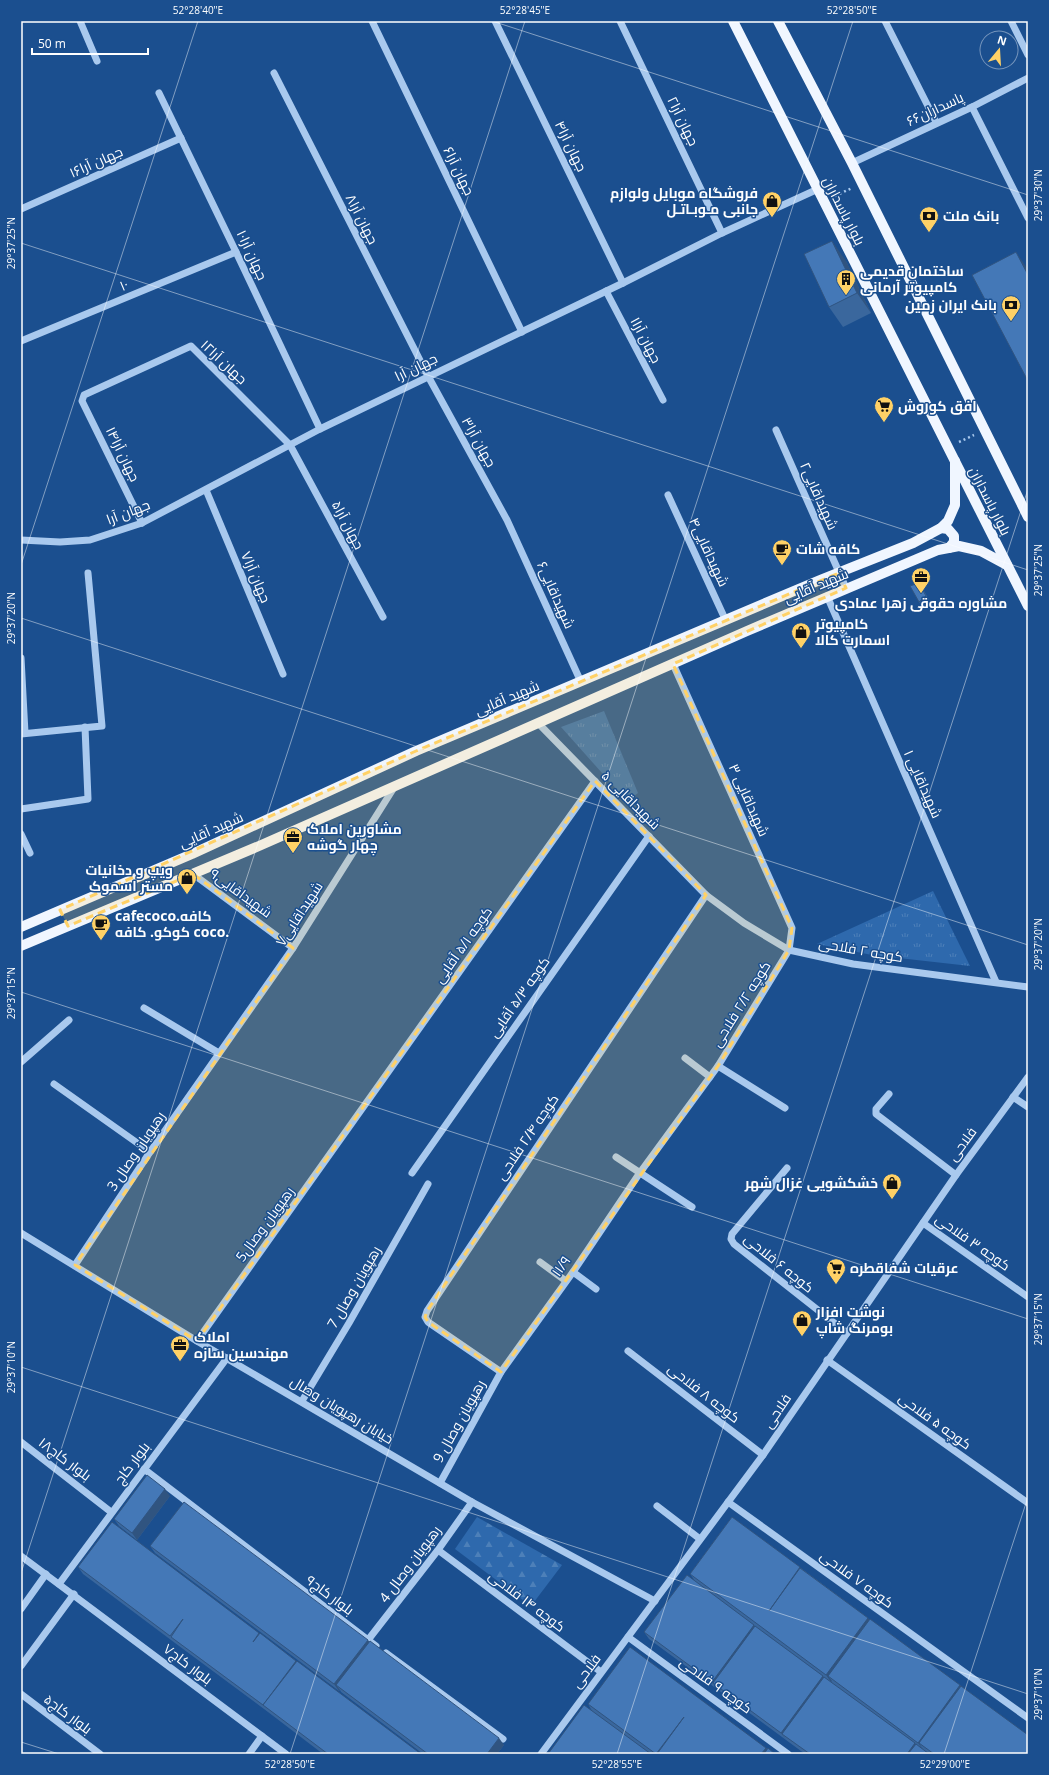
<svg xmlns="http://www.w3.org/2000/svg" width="1049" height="1775" viewBox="0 0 1049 1775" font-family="'Open Sans',Cairo,sans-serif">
	<defs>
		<pattern id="forest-firs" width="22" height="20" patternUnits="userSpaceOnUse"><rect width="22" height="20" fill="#2e69ad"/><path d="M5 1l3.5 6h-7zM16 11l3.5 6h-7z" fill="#4d80b9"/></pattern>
		<pattern id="park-tufts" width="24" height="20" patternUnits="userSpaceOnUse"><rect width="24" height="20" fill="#2e69ad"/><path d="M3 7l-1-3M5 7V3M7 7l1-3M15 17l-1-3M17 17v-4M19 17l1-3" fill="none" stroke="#4d80b9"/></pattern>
	</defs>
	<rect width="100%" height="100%" fill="#1b4f8f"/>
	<path fill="url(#forest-firs)" d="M 477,1517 L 562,1565 L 531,1606 L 455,1549 Z"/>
	<g fill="url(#park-tufts)">
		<path d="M 604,711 L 638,793 L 627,801 L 561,727 Z"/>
		<path d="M 933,891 L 970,966 L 872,955 L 817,944 Z"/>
	</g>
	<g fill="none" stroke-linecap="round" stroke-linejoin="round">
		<g stroke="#a9c9ee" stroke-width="2.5" stroke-dasharray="2 3" stroke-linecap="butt">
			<path d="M 835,196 L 852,188"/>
			<path d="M 959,442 L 974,435"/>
		</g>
		<g stroke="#a9c9ee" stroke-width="7">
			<path d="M 80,21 L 97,61"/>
			<path d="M 372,21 L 522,332"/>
			<path d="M 495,21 L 623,283"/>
			<path d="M 620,21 L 722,233"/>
			<path d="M 885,21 L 936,122"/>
			<path d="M 1011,21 L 1028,55"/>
			<path d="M 274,73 L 428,376 L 507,520 L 581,682"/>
			<path d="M 159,93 L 236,252 L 320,429"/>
			<path d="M 972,107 L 1028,218"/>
			<path d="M 852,163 L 972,107 L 1028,78"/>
			<path d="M 21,209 L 181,138"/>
			<path d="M 606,291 L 663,400"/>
			<path d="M 21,341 L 236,252"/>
			<path d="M 776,430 L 846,588"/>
			<path d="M 206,490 L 283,674"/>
			<path d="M 668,495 L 726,621"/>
			<path d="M 142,523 L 82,401 L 84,395 L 191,346 L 290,445 L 383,617"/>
			<path d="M 21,540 L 60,542 L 90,540 L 142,523 L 320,429 L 623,283 L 722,233 L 818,189"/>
			<path d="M 827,596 L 996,982"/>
			<path d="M 21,658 L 25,733"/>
			<path d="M 538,723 L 706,895 L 744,923 L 789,950 L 853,964 L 1028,987"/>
			<path d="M 21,734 L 102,726 L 88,573"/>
			<path d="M 21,809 L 88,799 L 85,727"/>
			<path d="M 21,834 L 30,853"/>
			<path d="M 193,874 L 293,948"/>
			<path d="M 144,1008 L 219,1053"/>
			<path d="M 685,1058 L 710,1077"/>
			<path d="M 21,1062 L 69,1020"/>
			<path d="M 718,1066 L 785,1108"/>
			<path d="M 54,1084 L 150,1152"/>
			<path d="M 889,1094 L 876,1109 L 876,1114 L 956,1175"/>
			<path d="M 1013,1097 L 1028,1107"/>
			<path d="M 616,1157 L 692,1207"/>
			<path d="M 787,1168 L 732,1234 L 731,1239 L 734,1244 L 847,1333"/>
			<path d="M 412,1173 L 649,836"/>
			<path d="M 923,1223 L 1028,1297"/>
			<path d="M 21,1233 L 197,1341 L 472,1502 L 655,1601"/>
			<path d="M 540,1262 L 566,1281"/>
			<path d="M 75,1265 L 150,1152 L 293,948 L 395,786"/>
			<path d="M 573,1272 L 596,1289"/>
			<path d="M 197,1341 L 595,781"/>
			<path d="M 628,1351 L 763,1455"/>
			<path d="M 827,1360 L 1028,1503"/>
			<path d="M 501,1372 L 428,1322 L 425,1317 L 427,1311 L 706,895"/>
			<path d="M 302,1401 L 349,1323 L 428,1184"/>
			<path d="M 21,1442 L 111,1512"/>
			<path d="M 144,1469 L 376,1646"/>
			<path d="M 440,1483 L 501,1372 L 573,1272 L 639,1174 L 718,1066 L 789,950 L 792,928 L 673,664"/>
			<path d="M 728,1502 L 1028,1718"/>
			<path d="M 657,1506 L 700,1539"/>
			<path d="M 438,1550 L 601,1672"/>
			<path d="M 21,1556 L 286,1754"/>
			<path d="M 59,1584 L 227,1358"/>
			<path d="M 21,1609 L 46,1574"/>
			<path d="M 628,1637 L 788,1754"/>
			<path d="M 368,1640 L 438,1550 L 472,1502"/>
			<path d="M 386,1653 L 503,1739"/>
			<path d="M 21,1666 L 74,1594"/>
			<path d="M 21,1694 L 100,1754"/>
			<path d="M 249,1754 L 262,1736"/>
			<path d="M 541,1754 L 763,1455 L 956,1175 L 1028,1077"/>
		</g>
		<g stroke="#f0f6ff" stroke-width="10">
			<path d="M 733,21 L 1028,606"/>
			<path d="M 778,21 L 852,163 L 1028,517"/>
			<path d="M 941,528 L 948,529 L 954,536 L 954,542 L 949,548"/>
			<path d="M 21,927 L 192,854 L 416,751 L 820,580 L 913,543 L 941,528 L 948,521 L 955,505 L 955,461"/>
			<path d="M 21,946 L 259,846 L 747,631 L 938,550 L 959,546 L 981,551 L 1007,565"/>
		</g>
	</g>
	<g fill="#3a679d">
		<path d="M 846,261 L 871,313 L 843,327 L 829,307 Z"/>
		<path d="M 922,587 L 929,600 L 921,605 L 919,602 Z"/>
		<path d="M 170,1496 L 137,1540 L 119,1526 L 114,1519 Z"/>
		<path d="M 732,1517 L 868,1618 L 869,1620 L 961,1686 L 1028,1754 L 805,1754 L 649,1639 L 644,1632 L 695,1581 L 690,1574 Z"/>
		<path d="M 150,1546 L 369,1642 L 504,1745 L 497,1754 L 423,1754 L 341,1692 L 340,1690 L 339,1691 L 155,1553 Z"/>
		<path d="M 78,1567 L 259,1633 L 421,1754 L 323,1754 L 268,1712 L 175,1643 L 83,1574 Z"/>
		<path d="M 588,1704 L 766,1748 L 767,1749 L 775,1754 L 548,1754 L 592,1711 Z"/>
	</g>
	<g fill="#305480">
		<path d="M 832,241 L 846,261 L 871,313 L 857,293 Z"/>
		<path d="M 1016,252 L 1025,265 L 1028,270 L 1028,275 Z"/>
		<path d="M 165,1489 L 170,1496 L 137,1540 L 132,1533 Z"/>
		<path d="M 868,1618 L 873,1625 L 828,1676 L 832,1681 L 831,1682 L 826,1675 Z"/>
		<path d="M 754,1625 L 759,1632 L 713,1683 L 717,1689 L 712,1682 Z"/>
		<path d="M 368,1640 L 373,1647 L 336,1685 L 340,1690 L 339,1691 L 334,1684 Z"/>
		<path d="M 296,1661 L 301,1668 L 263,1705 L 268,1712 L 263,1705 Z"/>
		<path d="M 823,1676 L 828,1683 L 782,1734 L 786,1740 L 781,1733 Z"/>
		<path d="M 960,1685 L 965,1692 L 919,1743 L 923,1750 L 918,1743 Z"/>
		<path d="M 499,1738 L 504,1745 L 497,1754 L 487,1754 Z"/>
		<path d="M 915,1743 L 920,1750 L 917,1754 L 907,1754 Z"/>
		<path d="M 766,1748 L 771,1754 L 761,1754 Z"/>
	</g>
	<g fill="#4478b7" stroke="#305480">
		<path d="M 832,241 L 857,293 L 829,307 L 804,254 Z"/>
		<path d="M 1016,252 L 1028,275 L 1028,381 L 972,275 Z"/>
		<path d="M 919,583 L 926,596 L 919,602 L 910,586 Z"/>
		<path d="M 147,1475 L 165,1489 L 132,1533 L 114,1519 Z"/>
		<path d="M 184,1502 L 368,1640 L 334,1684 L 150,1546 Z"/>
		<path d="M 732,1517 L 800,1567 L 769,1611 L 800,1568 L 868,1618 L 826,1675 L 690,1574 Z"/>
		<path d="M 112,1522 L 259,1633 L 253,1642 L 260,1633 L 296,1661 L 263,1705 L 171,1637 L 183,1619 L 170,1636 L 78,1567 Z"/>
		<path d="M 687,1575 L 754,1625 L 712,1682 L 644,1632 Z"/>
		<path d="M 870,1619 L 960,1685 L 918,1743 L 828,1676 Z"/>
		<path d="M 755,1626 L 823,1676 L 781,1733 L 713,1683 Z"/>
		<path d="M 370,1641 L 499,1738 L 487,1754 L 428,1754 L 336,1685 Z"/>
		<path d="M 630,1647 L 766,1748 L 761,1754 L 657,1754 L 684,1717 L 656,1754 L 588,1704 Z"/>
		<path d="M 297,1661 L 421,1754 L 328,1754 L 263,1705 Z"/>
		<path d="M 824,1677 L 915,1743 L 907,1754 L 810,1754 L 782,1734 Z"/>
		<path d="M 961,1686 L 1028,1735 L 1028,1754 L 934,1754 L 919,1743 Z"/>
		<path d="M 584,1705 L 651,1754 L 548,1754 Z"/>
		<path d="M 916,1744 L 929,1754 L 908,1754 Z"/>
		<path d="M 768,1748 L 775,1754 L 764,1754 Z"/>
	</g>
	<path fill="#ffd166" fill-opacity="0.2" stroke="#ffd166" stroke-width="3" stroke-dasharray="8 5" stroke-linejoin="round" d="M 839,573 L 846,588 L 673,664 L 792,928 L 789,950 L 718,1066 L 501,1372 L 428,1322 L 425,1317 L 427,1311 L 706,895 L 595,781 L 197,1341 L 75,1265 L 293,948 L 193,874 L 68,926 L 60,910 L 416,751 Z"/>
	<path fill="none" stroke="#fff" stroke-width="1" stroke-opacity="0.45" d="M 492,21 L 1028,195M 21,243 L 1028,570M 21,565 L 198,21M 21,618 L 1028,945M 21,992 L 1028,1319M 21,1367 L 1028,1694M 21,1573 L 525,21M 21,1742 L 59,1754M 290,1754 L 853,21M 617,1754 L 1028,489M 944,1754 L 1028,1497"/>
	<defs>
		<g id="shop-pin" transform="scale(1)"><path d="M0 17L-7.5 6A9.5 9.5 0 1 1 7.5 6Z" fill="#ffd166" stroke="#1b4f8f"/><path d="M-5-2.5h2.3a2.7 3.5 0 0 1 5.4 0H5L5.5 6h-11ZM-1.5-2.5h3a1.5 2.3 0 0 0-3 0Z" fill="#111"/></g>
		<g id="bank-pin" transform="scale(1)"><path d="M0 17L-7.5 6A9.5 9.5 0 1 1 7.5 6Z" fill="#ffd166" stroke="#1b4f8f"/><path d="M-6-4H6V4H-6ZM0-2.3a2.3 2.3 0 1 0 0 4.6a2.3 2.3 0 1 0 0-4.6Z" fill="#111"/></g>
		<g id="building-pin" transform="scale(1)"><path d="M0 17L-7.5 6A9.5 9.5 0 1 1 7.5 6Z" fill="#ffd166" stroke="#1b4f8f"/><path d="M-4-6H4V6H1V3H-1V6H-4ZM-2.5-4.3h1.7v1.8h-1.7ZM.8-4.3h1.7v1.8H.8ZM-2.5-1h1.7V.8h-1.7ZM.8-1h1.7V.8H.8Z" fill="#111"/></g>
		<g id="supermarket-pin" transform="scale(1)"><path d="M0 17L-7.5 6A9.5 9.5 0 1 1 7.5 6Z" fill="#ffd166" stroke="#1b4f8f"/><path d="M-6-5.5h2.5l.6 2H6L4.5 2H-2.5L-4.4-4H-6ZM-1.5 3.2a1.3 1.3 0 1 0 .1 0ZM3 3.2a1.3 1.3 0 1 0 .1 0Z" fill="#111"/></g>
		<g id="cafe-pin" transform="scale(1)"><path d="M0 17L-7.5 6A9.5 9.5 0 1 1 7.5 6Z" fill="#ffd166" stroke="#1b4f8f"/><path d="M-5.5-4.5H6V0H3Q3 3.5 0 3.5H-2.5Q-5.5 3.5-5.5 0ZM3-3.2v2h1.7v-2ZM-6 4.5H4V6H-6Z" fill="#111"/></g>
		<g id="office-pin" transform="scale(1)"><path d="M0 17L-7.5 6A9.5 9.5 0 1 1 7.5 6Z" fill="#ffd166" stroke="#1b4f8f"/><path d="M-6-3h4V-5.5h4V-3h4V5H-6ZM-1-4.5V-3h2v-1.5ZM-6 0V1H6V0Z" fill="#111"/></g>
	</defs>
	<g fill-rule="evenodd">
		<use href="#shop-pin" x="772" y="201"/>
		<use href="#bank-pin" x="929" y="216"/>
		<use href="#building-pin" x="846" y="279"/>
		<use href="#bank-pin" x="1011" y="305"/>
		<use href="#supermarket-pin" x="884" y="406"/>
		<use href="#cafe-pin" x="782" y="549"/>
		<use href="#office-pin" x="921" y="577"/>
		<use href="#shop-pin" x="801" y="632"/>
		<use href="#office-pin" x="293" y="837"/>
		<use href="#shop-pin" x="187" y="878"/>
		<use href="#cafe-pin" x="101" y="924"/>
		<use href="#shop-pin" x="892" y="1183"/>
		<use href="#supermarket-pin" x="836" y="1268"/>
		<use href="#shop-pin" x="802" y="1320"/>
		<use href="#office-pin" x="180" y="1345"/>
	</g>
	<g text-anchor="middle" stroke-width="3" stroke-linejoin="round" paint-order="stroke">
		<g font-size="14" fill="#fff" stroke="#1b4f8f">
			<text transform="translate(935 109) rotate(-25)" y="5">پاسداران۶۶</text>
			<text transform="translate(683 121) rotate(64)" y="5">جهان آرا۲</text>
			<text transform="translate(571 146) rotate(64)" y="5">جهان آرا۴</text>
			<text transform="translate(96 162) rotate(-24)" y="5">جهان آرا۱۶</text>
			<text transform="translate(459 171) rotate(64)" y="5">جهان آرا۶</text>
			<text transform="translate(844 211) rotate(63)" y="5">بلوار پاسداران</text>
			<text transform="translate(362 219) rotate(63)" y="5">جهان آرا۸</text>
			<text transform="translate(252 255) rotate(65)" y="5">جهان آرا۱۰</text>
			<text transform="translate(124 285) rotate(-23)" y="5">۱۰</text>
			<text transform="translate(646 340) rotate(62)" y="5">جهان آرا۱</text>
			<text transform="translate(224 362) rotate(43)" y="5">جهان آرا۱۲</text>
			<text transform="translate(416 367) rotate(-26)" y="5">جهان آرا</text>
			<text transform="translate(479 442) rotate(61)" y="5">جهان آرا۳</text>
			<text transform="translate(123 454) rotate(64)" y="5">جهان آرا۱۴</text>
			<text transform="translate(819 496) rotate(66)" y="5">شهیداقایی۲</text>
			<text transform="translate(990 501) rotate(63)" y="5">بلوار پاسداران</text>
			<text transform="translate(128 512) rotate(-21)" y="5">جهان آرا</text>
			<text transform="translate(348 525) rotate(62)" y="5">جهان آرا۵</text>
			<text transform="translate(709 552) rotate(65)" y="5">شهیداقایی۴</text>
			<text transform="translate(256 577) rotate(67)" y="5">جهان آرا۷</text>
			<text transform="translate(816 586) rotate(-23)" y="5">شهید آقایی</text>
			<text transform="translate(556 595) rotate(66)" y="5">شهیداقایی۶</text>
			<text transform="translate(507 698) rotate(-23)" y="5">شهید آقایی</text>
			<text transform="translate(923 784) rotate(66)" y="5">۱ شهیداقایی</text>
			<text transform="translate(631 800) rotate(45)" y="5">۵ شهیداقایی</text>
			<text transform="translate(749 800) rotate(66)" y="5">۳ شهیداقایی</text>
			<text transform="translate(211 830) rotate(-24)" y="5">شهید آقایی</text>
			<text transform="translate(241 893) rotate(36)" y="5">شهیداقایی۹</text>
			<text transform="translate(299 914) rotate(-57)" y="5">شهیداقایی۷</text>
			<text transform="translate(463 945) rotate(-55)" y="5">کوچه ۵/۱ آقایی</text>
			<text transform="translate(861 950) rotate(10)" y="5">کوچه ۲ فلاحی</text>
			<text transform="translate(519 997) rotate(-55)" y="5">کوچه ۵/۳ آقایی</text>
			<text transform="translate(741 1004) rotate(-58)" y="5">کوچه ۲/۲ فلاحی</text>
			<text transform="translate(527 1137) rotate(-56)" y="5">کوچه ۲/۴ فلاحی</text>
			<text transform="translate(962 1144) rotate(-54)" y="5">فلاحی</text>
			<text transform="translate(136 1151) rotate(-56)" y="5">3 رهپویان وصال</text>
			<text transform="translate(265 1224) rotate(-54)" y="5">رهپویان وصال5</text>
			<text transform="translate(973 1242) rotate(35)" y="5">کوچه ۳ فلاحی</text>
			<text transform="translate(779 1263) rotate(39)" y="5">کوچه ۶ فلاحی</text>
			<text transform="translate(561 1266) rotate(-55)" y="5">۱۱/۹</text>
			<text transform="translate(354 1287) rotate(-60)" y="5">7 رهپویان وصال</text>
			<text transform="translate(704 1393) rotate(38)" y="5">کوچه ۸ فلاحی</text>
			<text transform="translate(342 1410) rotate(31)" y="5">خیابان رهپویان وصال</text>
			<text transform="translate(777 1411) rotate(-56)" y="5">فلاحی</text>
			<text transform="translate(459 1421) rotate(-61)" y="5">9 رهپویان وصال</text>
			<text transform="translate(935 1421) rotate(36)" y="5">کوچه ۵ فلاحی</text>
			<text transform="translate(65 1459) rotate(37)" y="5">بلوار کاج۱۸</text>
			<text transform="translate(132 1463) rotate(-53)" y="5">بلوار کاج</text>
			<text transform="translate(410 1564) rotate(-53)" y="5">4 رهپویان وصال</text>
			<text transform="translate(857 1579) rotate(36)" y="5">کوچه ۷ فلاحی</text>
			<text transform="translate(330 1595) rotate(37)" y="5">بلوار کاج۹</text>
			<text transform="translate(527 1601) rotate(37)" y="5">کوچه ۱۴ فلاحی</text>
			<text transform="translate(188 1664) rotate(37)" y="5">بلوار کاج۷</text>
			<text transform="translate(586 1671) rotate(-53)" y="5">فلاحی</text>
			<text transform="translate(716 1685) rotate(36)" y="5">کوچه ۹ فلاحی</text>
			<text transform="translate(68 1714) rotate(37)" y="5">بلوار کاج۵</text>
		</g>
		<g font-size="14" font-weight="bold" fill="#fff" stroke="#1b4f8f" text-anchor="start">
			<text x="758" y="198" text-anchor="end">فروشگاه موبایل ولوازم<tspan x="758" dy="16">جانبی مـوبـاتـل</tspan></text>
			<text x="943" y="221">بانک ملت</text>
			<text x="860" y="276">ساختمان قدیمی<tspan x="860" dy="16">کامپیوتر آرمانی</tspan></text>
			<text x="997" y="310" text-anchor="end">بانک ایران زمین</text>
			<text x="898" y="411">افق کوروش</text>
			<text x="796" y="554">کافه شات</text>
			<text x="921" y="608" text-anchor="middle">مشاوره حقوقی زهرا عمادی</text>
			<text x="815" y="629">کامپیوتر<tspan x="815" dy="16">اسمارت کالا</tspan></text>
			<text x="307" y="834">مشاورین املاک<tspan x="307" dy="16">چهار گوشه</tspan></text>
			<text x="173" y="875" text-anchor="end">ویپ و دخانیات<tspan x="173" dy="16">مستر اسموک</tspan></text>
			<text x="115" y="921">cafecoco.کافه<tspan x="115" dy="16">کوکو. کافه coco.</tspan></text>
			<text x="878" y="1188" text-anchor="end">خشکشویی غزال شهر</text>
			<text x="850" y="1273">عرقیات شفاقطره</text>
			<text x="816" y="1317">نوشت افزار<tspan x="816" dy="16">بومرنگ شاپ</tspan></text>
			<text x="194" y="1342">املاک<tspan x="194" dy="16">مهندسین سازه</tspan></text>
		</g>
	</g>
	<rect width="1049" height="1775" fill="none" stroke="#1b4f8f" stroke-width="44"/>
	<g transform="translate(999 50) rotate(18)"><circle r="19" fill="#1b4f8f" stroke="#7695bc"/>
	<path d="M0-3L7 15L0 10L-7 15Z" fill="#ffd166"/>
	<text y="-6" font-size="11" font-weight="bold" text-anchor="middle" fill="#ffffff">N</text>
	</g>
	<path d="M32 48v6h116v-6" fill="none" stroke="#ffffff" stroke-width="2"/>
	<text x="38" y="48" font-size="12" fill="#ffffff" stroke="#1b4f8f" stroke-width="3" paint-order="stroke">50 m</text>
	<rect x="22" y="22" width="1005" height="1731" fill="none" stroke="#fff" stroke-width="1.5"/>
	<g font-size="10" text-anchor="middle" fill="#fff">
		<text x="198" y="14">52°28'40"E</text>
		<text x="525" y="14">52°28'45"E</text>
		<text x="852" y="14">52°28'50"E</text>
		<text transform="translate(1038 195) rotate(-90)" y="4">29°37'30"N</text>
		<text transform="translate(11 243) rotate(-90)" y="4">29°37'25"N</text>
		<text transform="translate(1038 570) rotate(-90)" y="4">29°37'25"N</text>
		<text transform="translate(11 618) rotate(-90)" y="4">29°37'20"N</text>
		<text transform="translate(1038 944) rotate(-90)" y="4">29°37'20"N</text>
		<text transform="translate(11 993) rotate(-90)" y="4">29°37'15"N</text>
		<text transform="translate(1038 1319) rotate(-90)" y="4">29°37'15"N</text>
		<text transform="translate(11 1367) rotate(-90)" y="4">29°37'10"N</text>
		<text transform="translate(1038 1694) rotate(-90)" y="4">29°37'10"N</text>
		<text x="290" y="1768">52°28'50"E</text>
		<text x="617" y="1768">52°28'55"E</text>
		<text x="945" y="1768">52°29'00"E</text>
	</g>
</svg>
